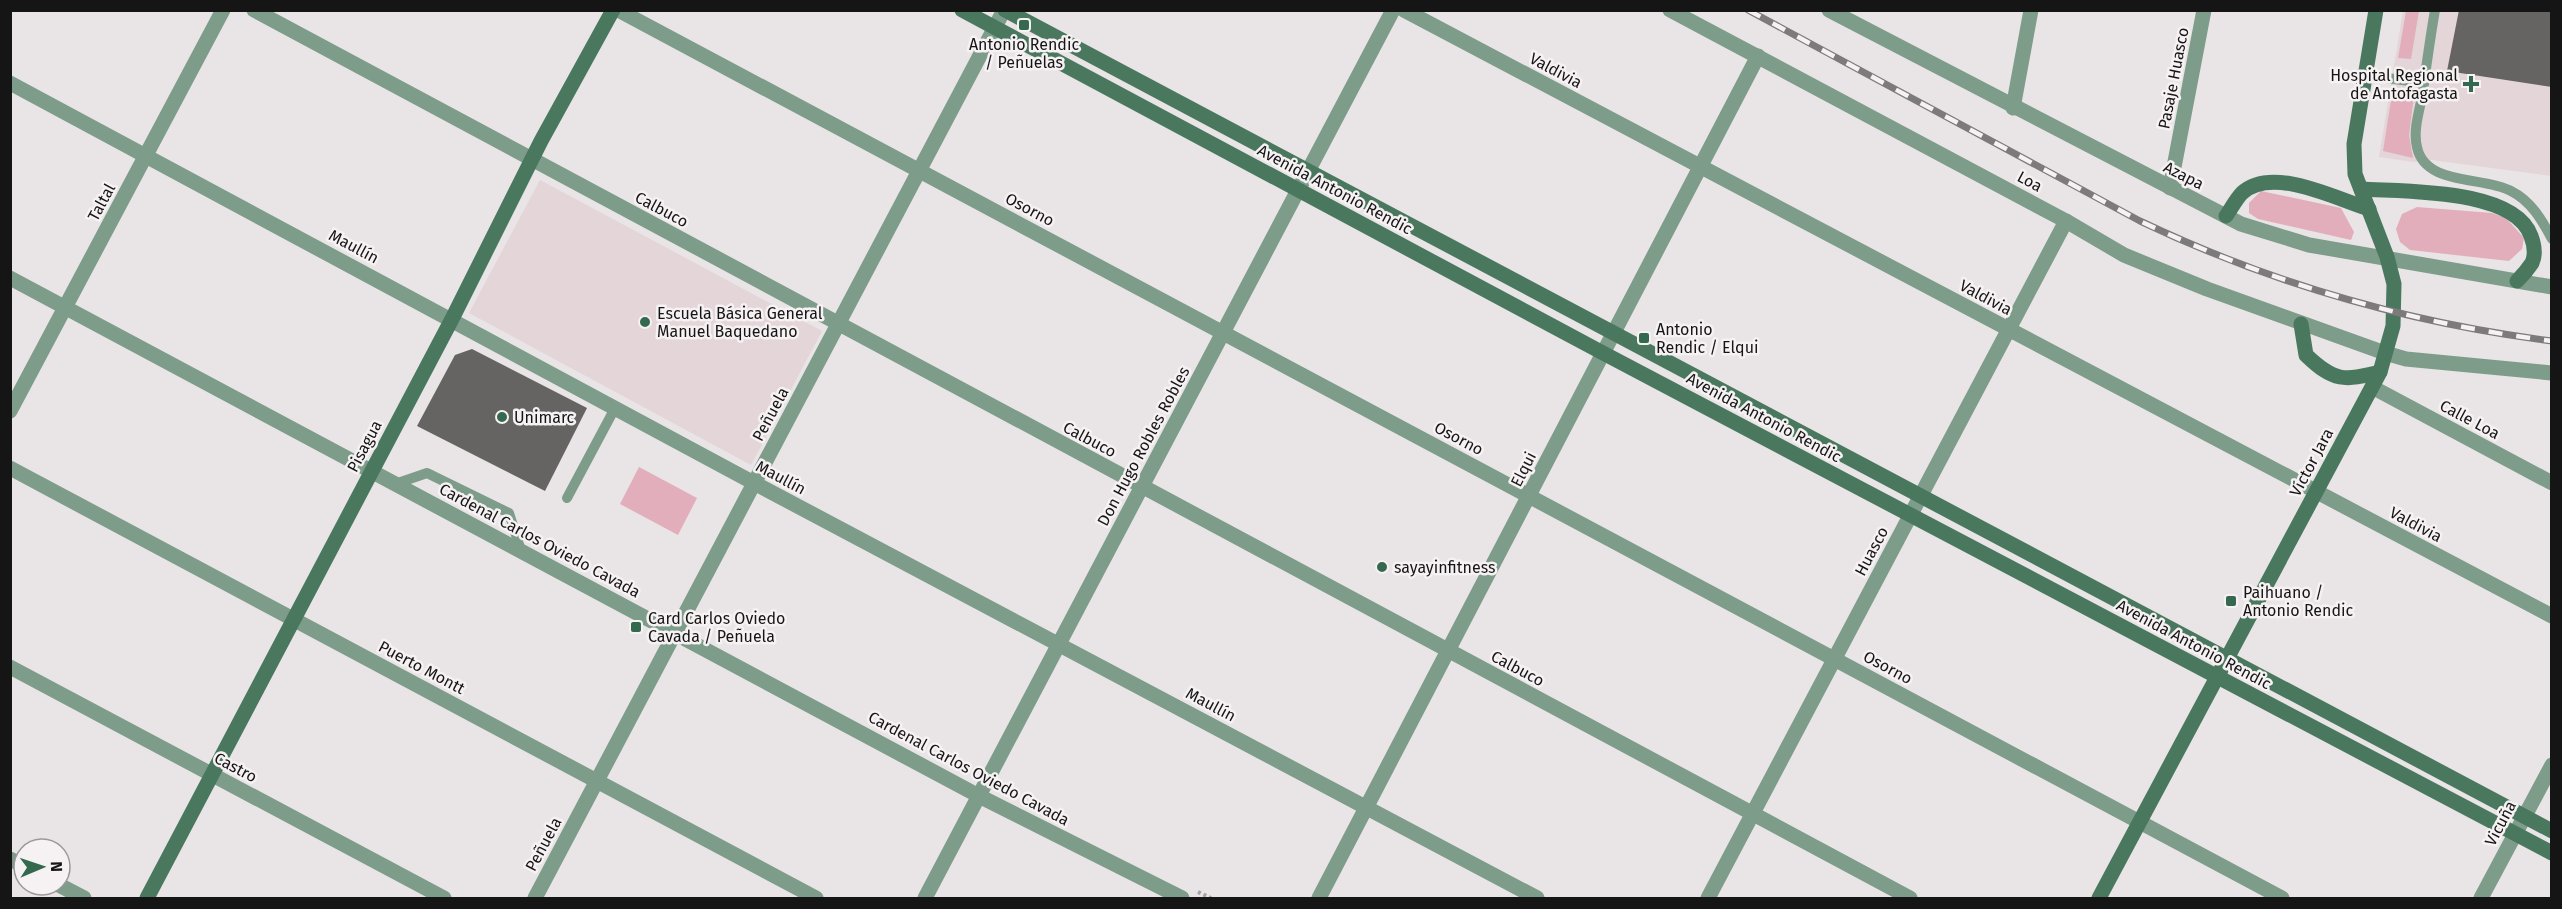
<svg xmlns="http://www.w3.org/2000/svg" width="2562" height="909" viewBox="0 0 2562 909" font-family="'Fira Sans',sans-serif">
	<rect width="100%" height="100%" fill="#e9e4e5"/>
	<g fill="#e3d5d8">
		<path d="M 2403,11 L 2551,11 L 2551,176 L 2432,160 L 2414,162 L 2379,157 Z"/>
		<path d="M 540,180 L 822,331 L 751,465 L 469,313 Z"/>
	</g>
	<g fill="#e3aebb">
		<path d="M 2406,11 L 2419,11 L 2411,59 L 2398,58 Z"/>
		<path d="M 2392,94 L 2414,96 L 2409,135 L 2413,158 L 2383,151 Z"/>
		<path d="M 2261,191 L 2341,208 L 2354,232 L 2351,240 L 2258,219 L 2249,213 L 2249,203 Z"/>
		<path d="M 2417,207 L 2492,213 L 2506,218 L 2524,238 L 2522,249 L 2509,261 L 2410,250 L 2400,242 L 2396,229 L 2402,214 Z"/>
		<path d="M 639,467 L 697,498 L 678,535 L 620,504 Z"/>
	</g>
	<g fill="#666363">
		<path d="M 2459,10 L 2552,10 L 2552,87 L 2447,71 Z"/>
		<path d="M 472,349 L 587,408 L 545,491 L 417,426 L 455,355 Z"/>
	</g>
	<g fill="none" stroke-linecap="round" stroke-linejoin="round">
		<path stroke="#a6a2a3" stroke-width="4" stroke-dasharray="3 3" stroke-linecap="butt" d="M 1198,892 L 1211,898"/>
		<g stroke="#7d9c8a" stroke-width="10">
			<path d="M 2435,10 C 2430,39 2426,68 2422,97 C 2419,112 2413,131 2417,147 C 2425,186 2483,176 2511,191 C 2531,201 2542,220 2552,239"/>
			<path d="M 2365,75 L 2424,83"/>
			<path d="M 395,484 L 427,473 L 509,513 L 521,551"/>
			<path d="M 567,498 L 615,408"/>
		</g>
		<g stroke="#7d9c8a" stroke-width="15">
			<path d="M 254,10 L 1910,898"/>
			<path d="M 618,10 L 2282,898"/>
			<path d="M 1404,10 L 2552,616"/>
			<path d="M 10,83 L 754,483 L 1537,898"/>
			<path d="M 2013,108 L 2031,10"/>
			<path d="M 2170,188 L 2204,10"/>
			<path d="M 2372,387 L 2552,483"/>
			<path d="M 10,411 L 223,10"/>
			<path d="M 10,468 L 816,898"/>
			<path d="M 10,667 L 444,898"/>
			<path d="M 10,859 L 24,866"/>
			<path d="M 59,885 L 84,898"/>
			<path d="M 535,898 L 1004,10"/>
			<path d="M 925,898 L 1393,10"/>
			<path d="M 1319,898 L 1758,56"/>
			<path d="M 1708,898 L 2066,221"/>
			<path d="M 2481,898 L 2552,765"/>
		</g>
		<g stroke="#7d9c8a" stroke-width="15">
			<path d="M 1670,10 L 2066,221 L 2124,255 L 2207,289 L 2385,353 L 2406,359 L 2552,373"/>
			<path d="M 1829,10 L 2241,224 L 2309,245 L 2552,287"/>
			<path d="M 10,278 L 979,796 L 1182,898"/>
		</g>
		<g stroke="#49785f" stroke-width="15">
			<path d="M 962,10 L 1603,353 L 2552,853"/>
			<path d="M 1005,10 L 2552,831"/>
			<path d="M 2361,189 C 2403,192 2514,188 2531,236 C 2534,244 2536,254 2532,263 C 2528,269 2522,276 2517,281"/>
			<path d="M 2226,216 C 2231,209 2236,199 2242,193 C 2272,165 2336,199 2369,209"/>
			<path d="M 2301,324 L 2306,355 C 2334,382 2344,381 2380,372"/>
			<path d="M 147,898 L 452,319 L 541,141 L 613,10"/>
			<path d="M 2099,898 L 2380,372 L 2393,326 L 2394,284 L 2387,257 L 2355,174 L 2354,144 L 2376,10"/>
		</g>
		<g stroke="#7d7a7b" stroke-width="7">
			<path id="rail" d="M 1748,10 L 2140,221 C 2270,283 2409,323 2552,341"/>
		</g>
		<use href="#rail" stroke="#f6f1f2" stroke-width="4.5" stroke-dasharray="14" stroke-linecap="butt"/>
	</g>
	<g fill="#34694f" stroke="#f6f1f2" stroke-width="2">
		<rect x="1018" y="19" width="12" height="12" rx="3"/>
		<path d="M2468 75h6v6h6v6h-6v6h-6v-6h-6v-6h6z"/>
		<circle cx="645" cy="322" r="6"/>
		<rect x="1638" y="332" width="12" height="12" rx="3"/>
		<circle cx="502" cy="417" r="6"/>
		<circle cx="1382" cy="567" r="6"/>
		<rect x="2225" y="595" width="12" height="12" rx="3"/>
		<rect x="630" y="621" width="12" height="12" rx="3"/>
	</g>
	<g text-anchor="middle" stroke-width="5" stroke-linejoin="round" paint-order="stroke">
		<g font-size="16" fill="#161515" stroke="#f6f1f2" text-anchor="start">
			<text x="1024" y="50" text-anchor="middle">Antonio Rendic<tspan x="1024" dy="18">/ Peñuelas</tspan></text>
			<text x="2458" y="81" text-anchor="end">Hospital Regional<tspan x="2458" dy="18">de Antofagasta</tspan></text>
			<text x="657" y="319">Escuela Básica General<tspan x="657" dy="18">Manuel Baquedano</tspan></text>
			<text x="1656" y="335">Antonio<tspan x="1656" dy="18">Rendic / Elqui</tspan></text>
			<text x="514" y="423">Unimarc</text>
			<text x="1394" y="573">sayayinfitness</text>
			<text x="2243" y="598">Paihuano /<tspan x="2243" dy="18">Antonio Rendic</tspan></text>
			<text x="648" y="624">Card Carlos Oviedo<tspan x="648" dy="18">Cavada / Peñuela</tspan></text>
		</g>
		<g font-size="16" fill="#161515" stroke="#f6f1f2">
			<text transform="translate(1556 70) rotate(28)" y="6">Valdivia</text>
			<text transform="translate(2173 78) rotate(-79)" y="6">Pasaje Huasco</text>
			<text transform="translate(2184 175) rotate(27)" y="6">Azapa</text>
			<text transform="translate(2030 181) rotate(28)" y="6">Loa</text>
			<text transform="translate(1335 189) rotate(28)" y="6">Avenida Antonio Rendic</text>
			<text transform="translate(101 202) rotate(-62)" y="6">Taltal</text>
			<text transform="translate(662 209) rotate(28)" y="6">Calbuco</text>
			<text transform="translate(1030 209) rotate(28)" y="6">Osorno</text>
			<text transform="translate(354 246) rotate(28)" y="6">Maullín</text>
			<text transform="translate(1986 297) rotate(28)" y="6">Valdivia</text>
			<text transform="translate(770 414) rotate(-62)" y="6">Peñuela</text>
			<text transform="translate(1764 417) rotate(28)" y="6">Avenida Antonio Rendic</text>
			<text transform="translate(2470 419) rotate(28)" y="6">Calle Loa</text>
			<text transform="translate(1459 438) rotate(28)" y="6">Osorno</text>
			<text transform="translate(1090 439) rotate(28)" y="6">Calbuco</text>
			<text transform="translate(364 446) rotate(-62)" y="6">Pisagua</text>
			<text transform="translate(1143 446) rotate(-62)" y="6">Don Hugo Robles Robles</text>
			<text transform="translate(2311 462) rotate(-62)" y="6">Víctor Jara</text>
			<text transform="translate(1523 469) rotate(-63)" y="6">Elqui</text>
			<text transform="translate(781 477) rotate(28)" y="6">Maullín</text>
			<text transform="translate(2416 524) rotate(28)" y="6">Valdivia</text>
			<text transform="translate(540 540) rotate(28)" y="6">Cardenal Carlos Oviedo Cavada</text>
			<text transform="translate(1871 551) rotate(-62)" y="6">Huasco</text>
			<text transform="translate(2194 644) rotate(28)" y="6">Avenida Antonio Rendic</text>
			<text transform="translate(422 667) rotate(28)" y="6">Puerto Montt</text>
			<text transform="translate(1888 667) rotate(28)" y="6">Osorno</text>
			<text transform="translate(1518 668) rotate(28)" y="6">Calbuco</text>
			<text transform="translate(1211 704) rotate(28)" y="6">Maullín</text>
			<text transform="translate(236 767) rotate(28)" y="6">Castro</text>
			<text transform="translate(969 768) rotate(28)" y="6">Cardenal Carlos Oviedo Cavada</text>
			<text transform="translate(2500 823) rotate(-62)" y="6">Vicuña</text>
			<text transform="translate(543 844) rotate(-62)" y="6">Peñuela</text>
		</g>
	</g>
	<rect width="2562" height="909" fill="none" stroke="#161515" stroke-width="24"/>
	<g transform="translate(42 867) rotate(88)"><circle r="28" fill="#f6f1f2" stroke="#9c999a" stroke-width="1.5"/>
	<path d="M0-4.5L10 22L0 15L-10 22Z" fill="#34694f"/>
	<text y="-9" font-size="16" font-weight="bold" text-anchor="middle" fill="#161515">N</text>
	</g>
</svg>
